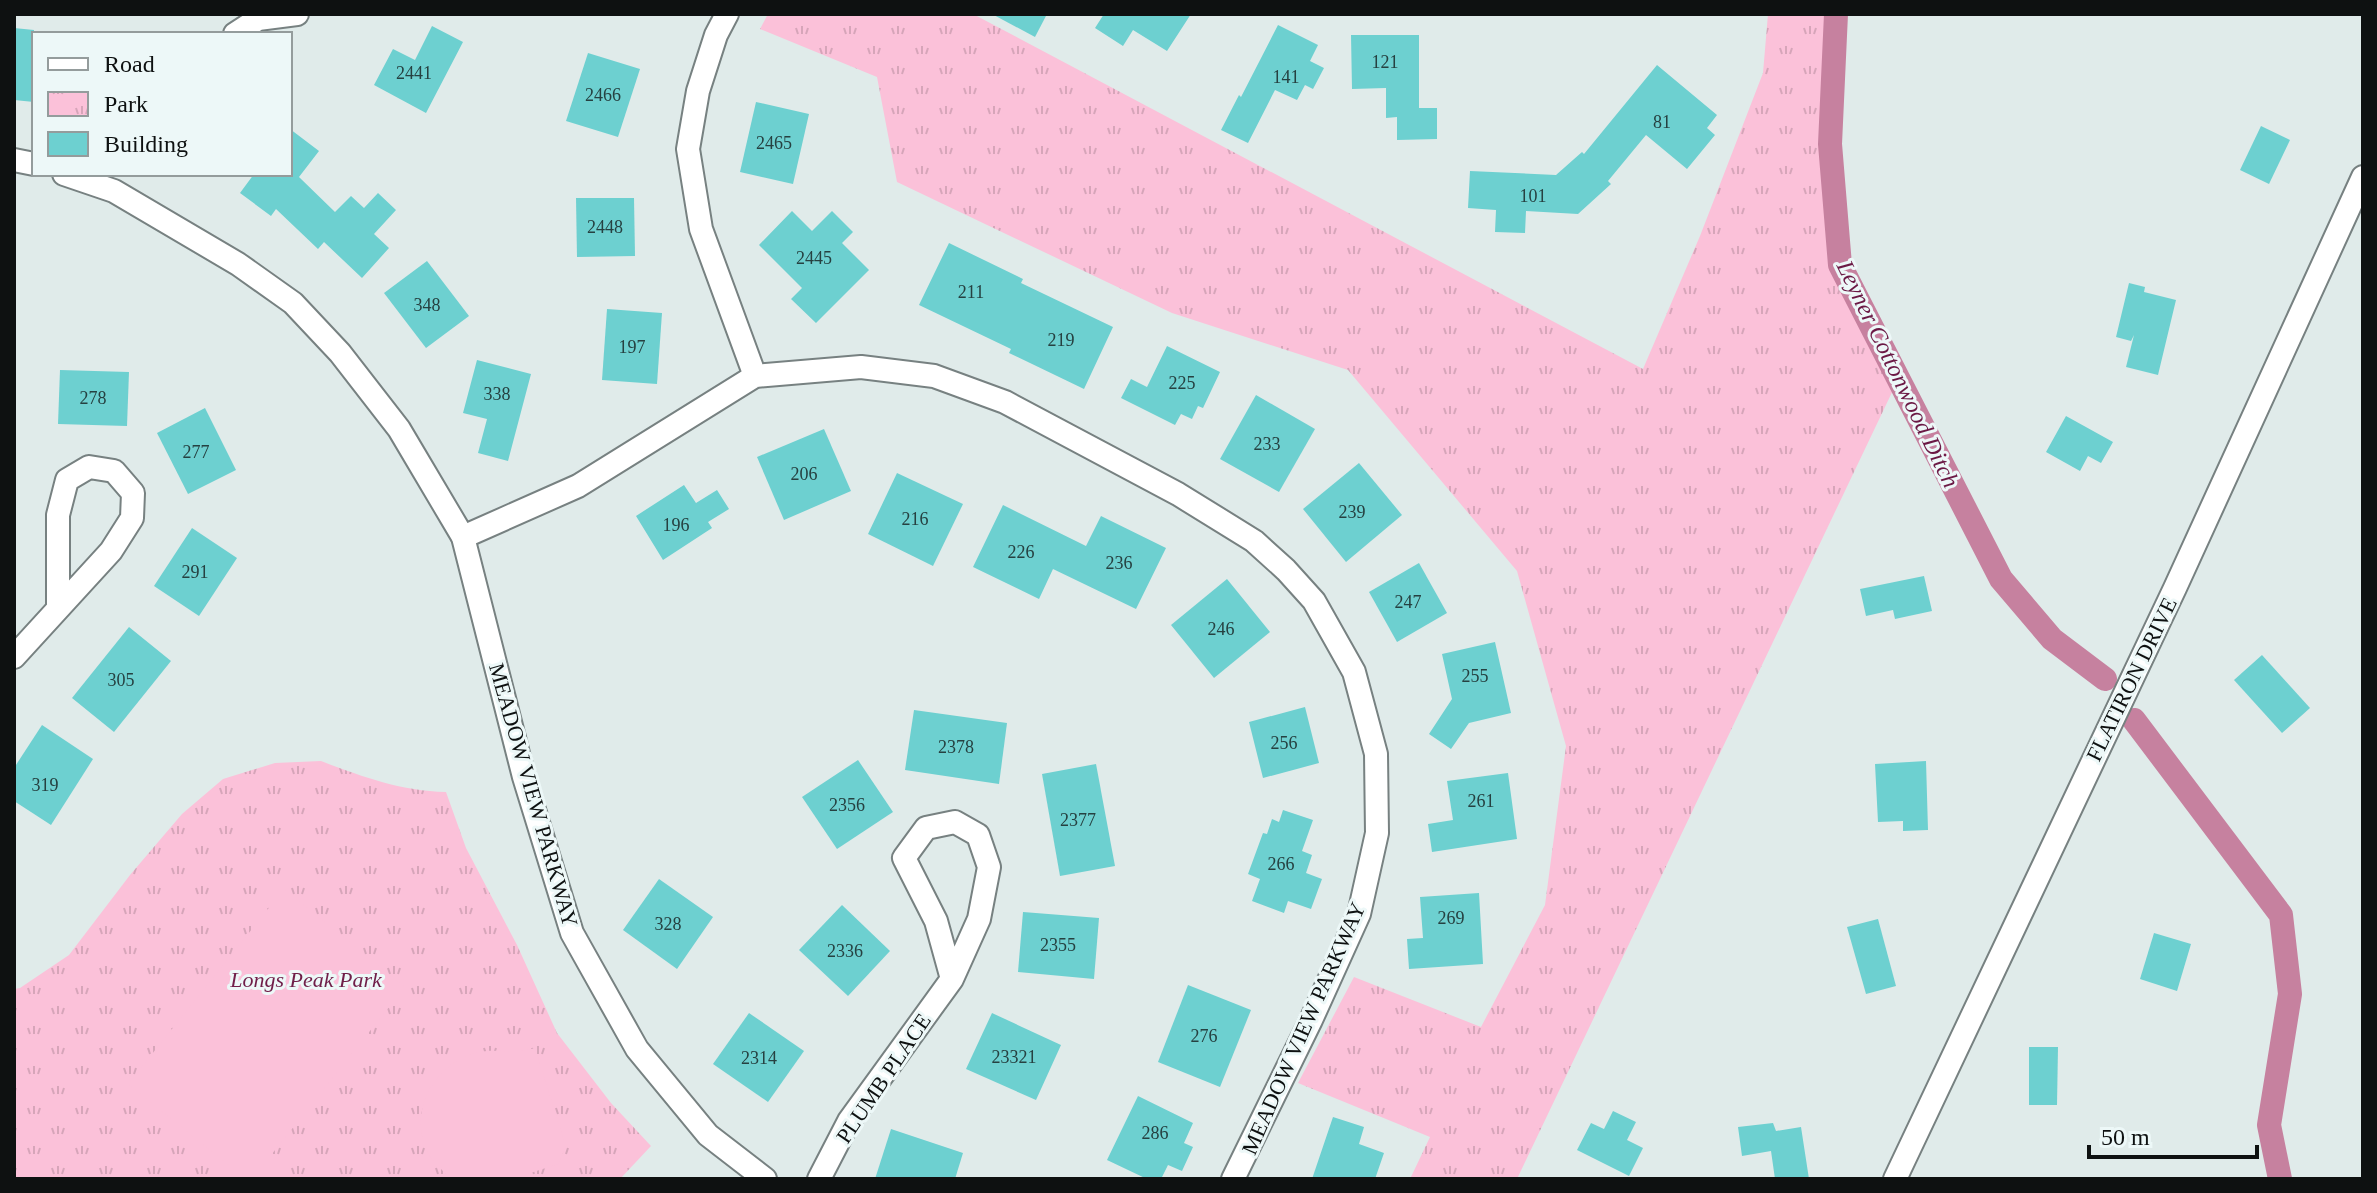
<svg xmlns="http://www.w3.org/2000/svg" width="2377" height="1193" viewBox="0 0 2377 1193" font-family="'Times New Roman',serif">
	<defs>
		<pattern id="park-tufts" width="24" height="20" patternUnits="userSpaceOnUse" patternTransform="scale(2)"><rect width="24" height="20" fill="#fbc1d9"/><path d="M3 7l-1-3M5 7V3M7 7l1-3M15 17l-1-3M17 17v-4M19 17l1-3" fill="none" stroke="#d6a5b9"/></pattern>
	</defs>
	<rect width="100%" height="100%" fill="#e0ebea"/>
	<g fill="url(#park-tufts)">
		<path d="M 768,14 L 973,14 L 1643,369 L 1700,236 L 1763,73 L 1768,14 L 1832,14 L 1827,85 L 1834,248 L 1844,286 L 1895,386 L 1517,1179 L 1410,1179 L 1430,1137 L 1298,1083 L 1354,977 L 1481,1027 L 1545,905 L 1566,746 L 1517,571 L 1348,370 L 1172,313 L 897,182 L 877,77 L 760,29 Z"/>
		<path d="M 321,761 C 363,777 401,791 446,792 L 466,848 L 517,945 L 557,1033 L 611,1103 L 651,1146 L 620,1179 L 14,1179 L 14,989 L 20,988 L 69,955 L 130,875 L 182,814 L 223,779 L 275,763 Z"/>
	</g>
	<g fill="#fbc1d9">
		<path d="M 284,889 L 405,987 L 252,1179 L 246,1179 L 128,1084 Z"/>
		<path d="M 535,1048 L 566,1147 L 558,1164 L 512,1179 L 449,1179 C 444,1170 434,1164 429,1155 C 406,1113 434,1062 479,1052 C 500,1048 512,1055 535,1048 Z"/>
	</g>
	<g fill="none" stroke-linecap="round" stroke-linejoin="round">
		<g stroke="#c6819f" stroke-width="24">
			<path d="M 1836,14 L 1830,144 L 1840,265 L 2001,579 L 2052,639 L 2105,679"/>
			<path d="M 2134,720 L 2281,915 L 2290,994 L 2269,1125 L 2280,1179"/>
		</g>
	</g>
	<g fill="#6dd0d0">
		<path d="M 992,14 L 1047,14 L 1035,37 Z"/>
		<path d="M 1104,14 L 1191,14 L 1167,51 L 1133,30 L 1123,46 L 1095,28 Z"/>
		<path d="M 1278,25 L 1318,45 L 1310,61 L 1324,68 L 1313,89 L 1305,85 L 1297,100 L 1275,90 L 1248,143 L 1221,130 L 1239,95 L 1241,97 Z"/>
		<path d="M 432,26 L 463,42 L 426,113 L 374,85 L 393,49 L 415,60 Z"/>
		<path d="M 14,28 L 34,30 L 34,102 L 14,100 Z"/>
		<path d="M 1351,35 L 1419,35 L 1419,108 L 1437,108 L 1437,139 L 1397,140 L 1397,117 L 1386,118 L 1386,88 L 1352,89 Z"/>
		<path d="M 588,53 L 640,69 L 618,137 L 566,121 Z"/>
		<path d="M 1657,65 L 1717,115 L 1707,128 L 1715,135 L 1687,169 L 1646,135 L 1608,181 L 1611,184 L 1578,214 L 1526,211 L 1525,233 L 1495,232 L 1496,210 L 1468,208 L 1470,171 L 1556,175 L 1582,152 L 1584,154 Z"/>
		<path d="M 756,102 L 809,114 L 793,184 L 740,172 Z"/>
		<path d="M 2261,126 L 2290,140 L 2269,184 L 2240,170 Z"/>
		<path d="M 290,129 L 319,151 L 299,177 L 335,212 L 351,196 L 364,208 L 378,193 L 396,210 L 374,234 L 389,248 L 362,278 L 324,242 L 318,249 L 276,209 L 271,216 L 240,193 L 254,174 L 290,174 Z"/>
		<path d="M 576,198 L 634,198 L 635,256 L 577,257 Z"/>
		<path d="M 792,211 L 812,231 L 832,211 L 853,232 L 842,243 L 869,270 L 816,323 L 791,299 L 802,288 L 759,245 Z"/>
		<path d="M 949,243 L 1023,279 L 1021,283 L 1113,327 L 1084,389 L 1009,353 L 1011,349 L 919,305 Z"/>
		<path d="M 427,261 L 469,316 L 426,348 L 384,293 Z"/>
		<path d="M 2129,283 L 2145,287 L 2144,292 L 2176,300 L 2158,375 L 2126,367 L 2134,335 L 2131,341 L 2116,337 Z"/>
		<path d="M 607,309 L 662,313 L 657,384 L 602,380 Z"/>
		<path d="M 1167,346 L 1220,372 L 1203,408 L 1198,406 L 1192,419 L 1181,414 L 1175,425 L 1121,398 L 1131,379 L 1147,387 Z"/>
		<path d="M 477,360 L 531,374 L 508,461 L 478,453 L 487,419 L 463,413 Z"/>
		<path d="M 60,370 L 129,372 L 127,426 L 58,424 Z"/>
		<path d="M 1256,395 L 1315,429 L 1279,492 L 1220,459 Z"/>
		<path d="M 205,408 L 236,470 L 188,494 L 157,433 Z"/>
		<path d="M 2066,416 L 2113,442 L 2101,463 L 2088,456 L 2080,471 L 2046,452 Z"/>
		<path d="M 824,429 L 851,491 L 784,520 L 757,457 Z"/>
		<path d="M 1359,463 L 1402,515 L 1346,562 L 1303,509 Z"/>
		<path d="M 897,473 L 963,504 L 933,566 L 868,534 Z"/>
		<path d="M 684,485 L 696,503 L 717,490 L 729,509 L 708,522 L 712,528 L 663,560 L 636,516 Z"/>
		<path d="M 1003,505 L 1086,546 L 1101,516 L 1166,548 L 1136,609 L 1053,569 L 1039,599 L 973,567 Z"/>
		<path d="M 192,528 L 237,558 L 199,616 L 154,586 Z"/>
		<path d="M 1419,563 L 1447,613 L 1397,642 L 1369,592 Z"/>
		<path d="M 1924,576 L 1932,611 L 1895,619 L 1893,610 L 1866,616 L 1860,589 Z"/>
		<path d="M 1227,579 L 1270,632 L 1214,678 L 1171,625 Z"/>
		<path d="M 129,627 L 171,661 L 114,732 L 72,698 Z"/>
		<path d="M 1495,642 L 1511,713 L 1469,723 L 1451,749 L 1429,734 L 1452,699 L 1442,654 Z"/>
		<path d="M 2262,655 L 2310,708 L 2282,733 L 2234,680 Z"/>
		<path d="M 1305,707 L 1319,763 L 1263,778 L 1249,722 Z"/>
		<path d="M 914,710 L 1007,723 L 999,784 L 905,770 Z"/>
		<path d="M 42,725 L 93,759 L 51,825 L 14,801 L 14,768 Z"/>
		<path d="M 858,760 L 893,812 L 837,849 L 802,797 Z"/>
		<path d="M 1926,761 L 1928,830 L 1903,831 L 1903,821 L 1878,822 L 1875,764 Z"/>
		<path d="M 1096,764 L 1115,866 L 1060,876 L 1042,774 Z"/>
		<path d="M 1508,773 L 1517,839 L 1432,852 L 1428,824 L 1453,820 L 1447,781 Z"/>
		<path d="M 1283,810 L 1313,820 L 1302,851 L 1312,855 L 1306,873 L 1322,879 L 1311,909 L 1288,901 L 1284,913 L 1252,901 L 1260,879 L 1248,874 L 1263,833 L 1267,834 L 1272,819 L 1279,822 Z"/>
		<path d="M 659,879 L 713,917 L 677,969 L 623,930 Z"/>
		<path d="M 1479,893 L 1483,964 L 1409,969 L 1407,939 L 1423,938 L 1420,897 Z"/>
		<path d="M 842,905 L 890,951 L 848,996 L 799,950 Z"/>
		<path d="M 1023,912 L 1099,918 L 1094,979 L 1018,972 Z"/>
		<path d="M 1878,919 L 1896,986 L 1866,994 L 1847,927 Z"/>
		<path d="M 2154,933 L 2191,944 L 2177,991 L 2140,979 Z"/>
		<path d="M 1188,985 L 1251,1010 L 1220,1087 L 1158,1062 Z"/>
		<path d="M 749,1013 L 804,1051 L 768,1102 L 713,1064 Z"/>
		<path d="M 992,1013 L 1061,1045 L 1036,1100 L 966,1069 Z"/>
		<path d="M 2029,1047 L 2058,1047 L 2057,1105 L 2029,1105 Z"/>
		<path d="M 1138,1096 L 1193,1123 L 1184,1143 L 1193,1147 L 1182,1171 L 1168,1165 L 1161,1179 L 1147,1179 L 1107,1160 Z"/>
		<path d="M 1613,1111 L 1636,1122 L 1627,1140 L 1643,1148 L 1629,1176 L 1577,1150 L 1591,1123 L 1604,1129 Z"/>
		<path d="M 1333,1117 L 1364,1127 L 1359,1144 L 1384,1153 L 1375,1179 L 1312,1179 Z"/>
		<path d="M 1773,1123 L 1776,1131 L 1801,1127 L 1809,1179 L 1775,1179 L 1771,1151 L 1742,1156 L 1738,1127 Z"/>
		<path d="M 891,1129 L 963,1153 L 955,1179 L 875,1179 Z"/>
	</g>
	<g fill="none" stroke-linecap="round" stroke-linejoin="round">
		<g stroke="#778181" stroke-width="26">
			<g id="minor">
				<path d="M 727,14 L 716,35 L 698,91 L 688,149 L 701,229 L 755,376"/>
				<path d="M 235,34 L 258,19 L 297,14"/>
				<path d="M 14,160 L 34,164"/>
				<path d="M 64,174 L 114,191 L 238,264 L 293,303 L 340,353 L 399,429 L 463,537 L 524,777 L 572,933 L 637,1049 L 708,1135 L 765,1179"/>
				<path d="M 463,537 L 578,486 L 755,376 L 861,367 L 934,376 L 1005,402 L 1178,494 L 1254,541 L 1286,570 L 1314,601 L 1354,672 L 1376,754 L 1377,833 L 1359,914 L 1311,1020 L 1233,1179"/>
				<path d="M 14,657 L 111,551 L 132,518 L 133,493 L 114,471 L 89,467 L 67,480 L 58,515 L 58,608"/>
				<path d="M 819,1179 L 849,1121 L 952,979 L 979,919 L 989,867 L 978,835 L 955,822 L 926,828 L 904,858 L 936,921 L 952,979"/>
				<path d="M 1895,1179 L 2175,588 L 2363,177"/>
			</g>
		</g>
		<use href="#minor" stroke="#fff" stroke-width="22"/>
	</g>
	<g text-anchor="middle" stroke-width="6" stroke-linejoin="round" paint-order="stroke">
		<g font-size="18" fill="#264141">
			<text x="1385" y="68">121</text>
			<text x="414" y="79">2441</text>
			<text x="1286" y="83">141</text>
			<text x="603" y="101">2466</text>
			<text x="1662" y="128">81</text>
			<text x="774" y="149">2465</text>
			<text x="1533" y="202">101</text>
			<text x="605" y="233">2448</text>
			<text x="814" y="264">2445</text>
			<text x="971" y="298">211</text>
			<text x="427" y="311">348</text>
			<text x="1061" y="346">219</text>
			<text x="632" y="353">197</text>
			<text x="1182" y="389">225</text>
			<text x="497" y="400">338</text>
			<text x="93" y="404">278</text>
			<text x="1267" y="450">233</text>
			<text x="196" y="458">277</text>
			<text x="804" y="480">206</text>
			<text x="1352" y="518">239</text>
			<text x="915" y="525">216</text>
			<text x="676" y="531">196</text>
			<text x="1021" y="558">226</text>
			<text x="1119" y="569">236</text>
			<text x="195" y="578">291</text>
			<text x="1408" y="608">247</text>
			<text x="1221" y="635">246</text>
			<text x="1475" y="682">255</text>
			<text x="121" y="686">305</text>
			<text x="1284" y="749">256</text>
			<text x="956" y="753">2378</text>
			<text x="45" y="791">319</text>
			<text x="1481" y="807">261</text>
			<text x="847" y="811">2356</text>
			<text x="1078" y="826">2377</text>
			<text x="1281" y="870">266</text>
			<text x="1451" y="924">269</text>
			<text x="668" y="930">328</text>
			<text x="1058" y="951">2355</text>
			<text x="845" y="957">2336</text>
			<text x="1204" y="1042">276</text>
			<text x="1014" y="1063">23321</text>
			<text x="759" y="1064">2314</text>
			<text x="1155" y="1139">286</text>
		</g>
		<g font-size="22" fill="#0e1111" stroke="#edf8f8">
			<text transform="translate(2131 679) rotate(-64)" y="8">FLATIRON DRIVE</text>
			<text transform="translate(534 795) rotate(74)" y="8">MEADOW VIEW PARKWAY</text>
			<text transform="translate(1303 1028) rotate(-66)" y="8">MEADOW VIEW PARKWAY</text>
			<text transform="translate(883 1078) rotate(-56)" y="8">PLUMB PLACE</text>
		</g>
		<g font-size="22" font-style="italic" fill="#701e49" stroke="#edf8f8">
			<text x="306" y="987">Longs Peak Park</text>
		</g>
		<g font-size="24" font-style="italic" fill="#6b1945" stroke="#edf8f8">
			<text transform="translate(1898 374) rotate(64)" y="8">Leyner Cottonwood Ditch</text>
		</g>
	</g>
	<rect width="2377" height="1193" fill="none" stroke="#0e1111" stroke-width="32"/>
	<rect x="32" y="32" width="260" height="144" fill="#edf8f8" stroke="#949c9c" stroke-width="2"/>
	<rect x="48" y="58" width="40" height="12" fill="#ffffff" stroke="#949c9c" stroke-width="2"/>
	<text x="104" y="72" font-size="24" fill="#0e1111">Road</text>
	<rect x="48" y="92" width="40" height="24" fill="url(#park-tufts)" stroke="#949c9c" stroke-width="2"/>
	<text x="104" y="112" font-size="24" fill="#0e1111">Park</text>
	<rect x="48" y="132" width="40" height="24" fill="#6dd0d0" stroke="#949c9c" stroke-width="2"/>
	<text x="104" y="152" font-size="24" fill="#0e1111">Building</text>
	<path d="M2089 1145v12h168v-12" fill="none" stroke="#0e1111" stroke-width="4"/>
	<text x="2101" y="1145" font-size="24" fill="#0e1111" stroke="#edf8f8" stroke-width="6" paint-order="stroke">50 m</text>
</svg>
